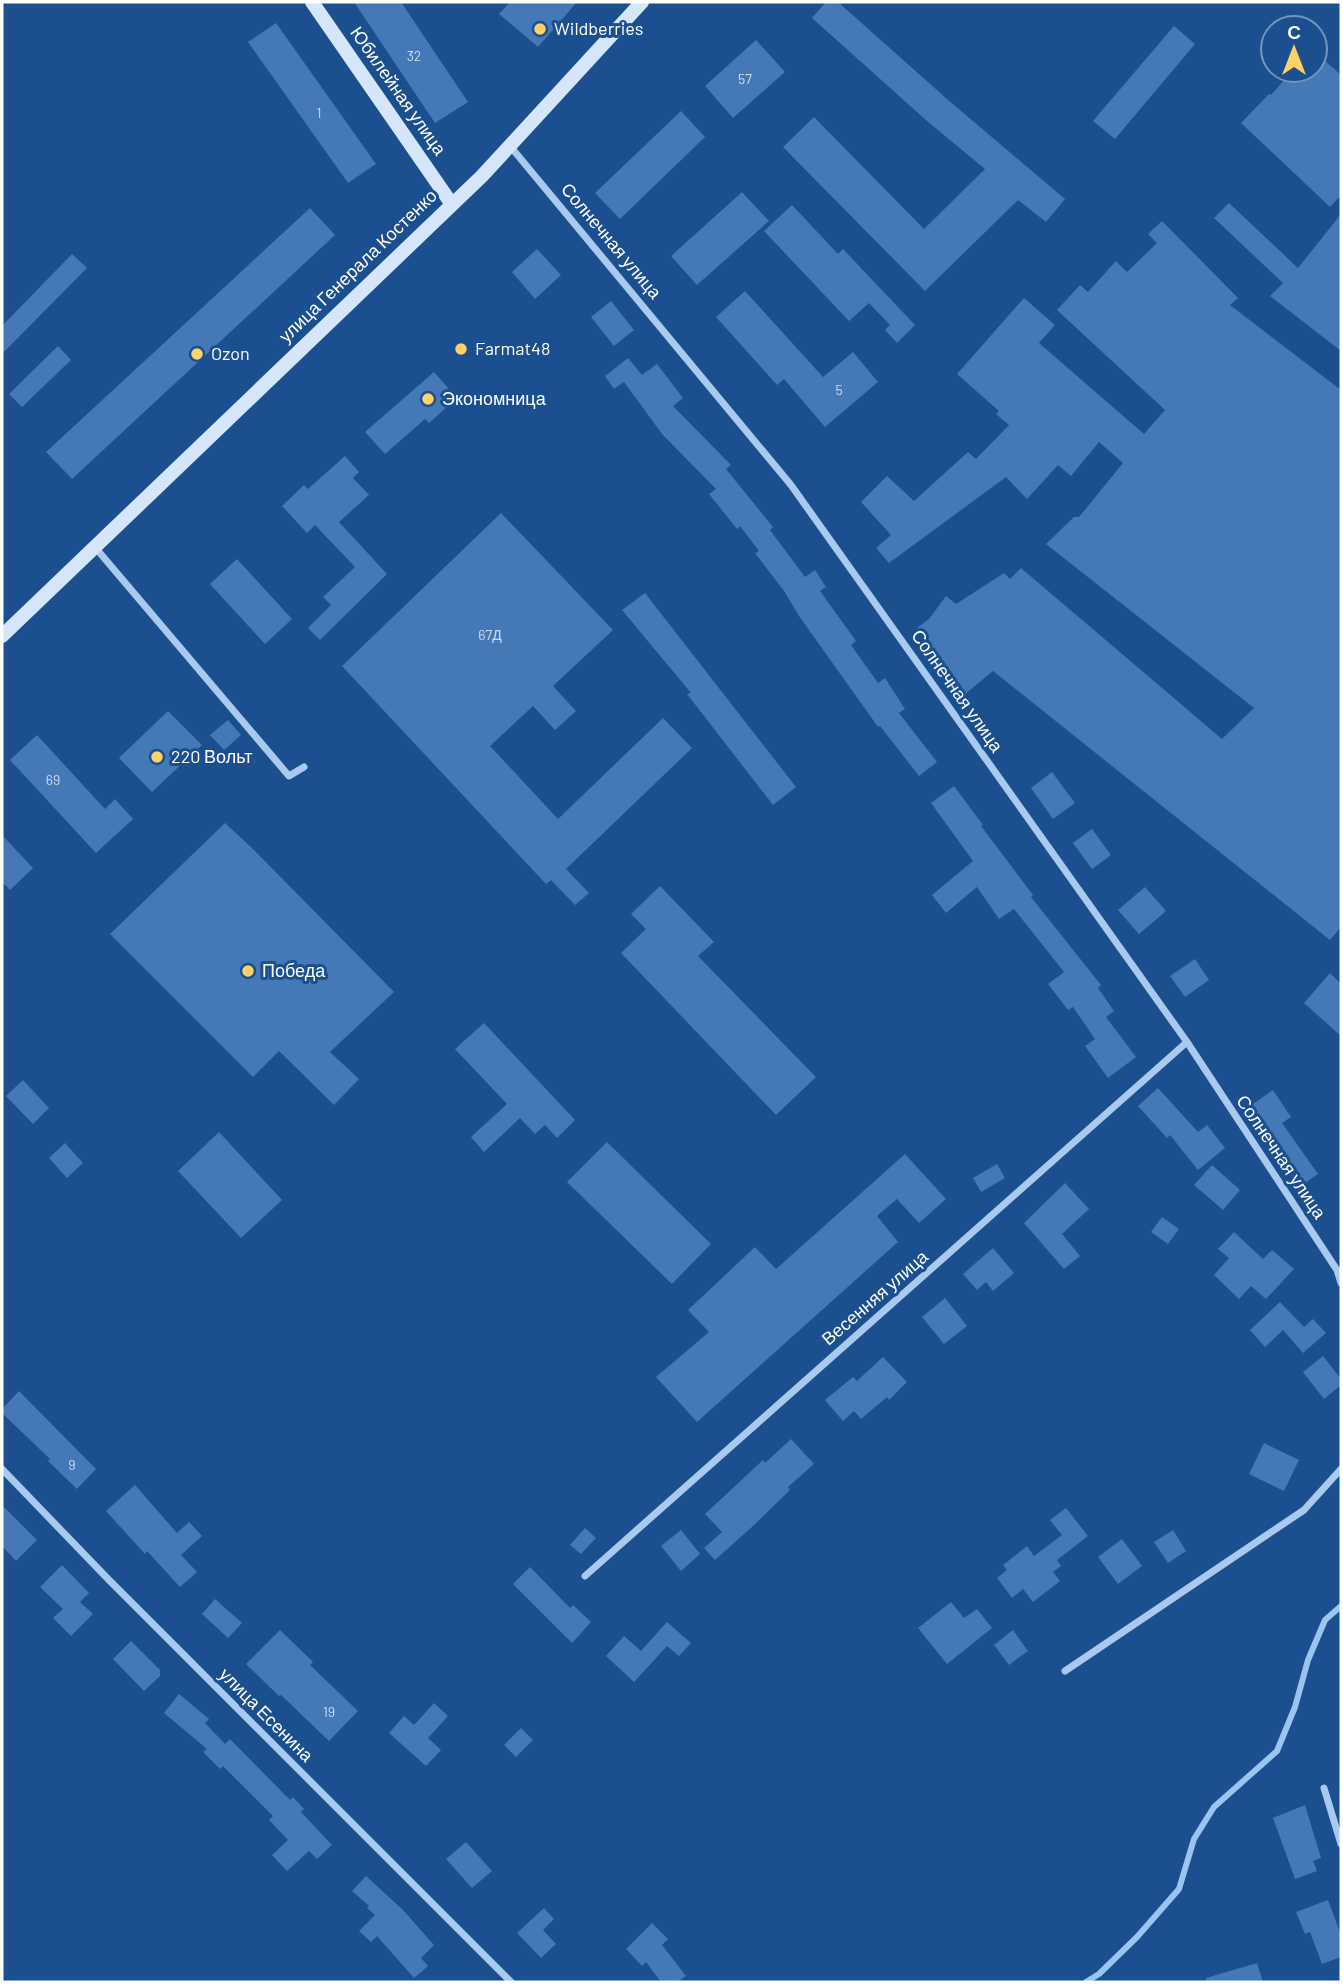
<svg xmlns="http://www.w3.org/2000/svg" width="1343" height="1984" viewBox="0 0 1343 1984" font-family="Barlow,sans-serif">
	<rect width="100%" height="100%" fill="#1b4f8f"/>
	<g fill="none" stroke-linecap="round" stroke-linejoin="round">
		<path stroke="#9cc4f0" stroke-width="6" d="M 1086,1982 L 1099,1974 L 1137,1937 L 1179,1889 L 1194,1839 L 1214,1807 L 1277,1751 L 1295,1707 L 1308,1660 L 1325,1620 L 1341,1606"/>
	</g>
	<g fill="#4478b7">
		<path d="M 354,2 L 401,2 L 468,102 L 435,123 Z"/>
		<path d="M 510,2 L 577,2 L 538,47 L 499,14 Z"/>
		<path d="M 826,2 L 838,2 L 947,99 L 1065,199 L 1046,222 L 1018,200 L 925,291 L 783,147 L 814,117 L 924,229 L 985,169 L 927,121 L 812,18 Z"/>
		<path d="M 276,23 L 376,164 L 348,183 L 248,42 Z"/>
		<path d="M 1174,26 L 1195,44 L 1115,139 L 1093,121 Z"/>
		<path d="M 756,40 L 785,72 L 733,118 L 705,86 Z"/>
		<path d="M 1315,52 L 1341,75 L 1341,195 L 1330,207 L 1241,123 L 1269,94 L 1271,95 L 1293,70 L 1315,70 Z"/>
		<path d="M 681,111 L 705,137 L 620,219 L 595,193 Z"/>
		<path d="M 742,192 L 769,221 L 697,285 L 671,256 Z"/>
		<path d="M 1229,203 L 1298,268 L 1341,214 L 1341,351 L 1270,296 L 1283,283 L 1214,218 Z"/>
		<path d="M 792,205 L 838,254 L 843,249 L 915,325 L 897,343 L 885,330 L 890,325 L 869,303 L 849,321 L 764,231 Z"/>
		<path d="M 310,208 L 335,235 L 72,479 L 46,452 Z"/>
		<path d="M 1162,221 L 1238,298 L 1230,305 L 1341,390 L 1341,927 L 1330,940 L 993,671 L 964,695 L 944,671 L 946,670 L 917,628 L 929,619 L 946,596 L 956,604 L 1004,573 L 1010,579 L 1021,568 L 1222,739 L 1254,708 L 1046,544 L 1074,517 L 1079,517 L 1123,463 L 1099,442 L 1071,476 L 1058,465 L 1027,499 L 1006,477 L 889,563 L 876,548 L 891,535 L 861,502 L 887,476 L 914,501 L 968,452 L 976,459 L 1009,425 L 996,414 L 999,411 L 957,374 L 1024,298 L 1055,325 L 1039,343 L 1144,434 L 1165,410 L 1057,310 L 1080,285 L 1088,292 L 1116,261 L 1127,272 L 1157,243 L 1148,234 Z"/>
		<path d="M 537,249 L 561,275 L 535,299 L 512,272 Z"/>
		<path d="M 72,254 L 87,268 L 2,354 L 2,326 Z"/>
		<path d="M 745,291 L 823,377 L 853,352 L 878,382 L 825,427 L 784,379 L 777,385 L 716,317 Z"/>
		<path d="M 611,301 L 634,330 L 614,346 L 591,317 Z"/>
		<path d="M 58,346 L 71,360 L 22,407 L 9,394 Z"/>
		<path d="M 628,358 L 642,375 L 657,364 L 683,398 L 673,406 L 731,465 L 726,469 L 773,527 L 770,530 L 805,577 L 815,570 L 826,587 L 820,591 L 856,641 L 851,645 L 878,683 L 885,678 L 905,709 L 899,713 L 937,762 L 919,776 L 880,726 L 878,727 L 799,616 L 784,591 L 755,553 L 759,551 L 740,526 L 737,529 L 709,494 L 716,489 L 662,434 L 624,382 L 614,389 L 605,376 Z"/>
		<path d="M 434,372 L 457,398 L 429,423 L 425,419 L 385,454 L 365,432 Z"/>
		<path d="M 345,456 L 359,472 L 353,478 L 369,495 L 339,522 L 387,574 L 320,640 L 308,628 L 331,605 L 323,597 L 355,567 L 315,525 L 307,533 L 282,506 L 304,485 L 308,489 Z"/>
		<path d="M 501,513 L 613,630 L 553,686 L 576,711 L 555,730 L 533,706 L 490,746 L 558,819 L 663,718 L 692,748 L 566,869 L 589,893 L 575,905 L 551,880 L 546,884 L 342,666 Z"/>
		<path d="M 237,559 L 292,619 L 265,644 L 210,584 Z"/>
		<path d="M 645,593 L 796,787 L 773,805 L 687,694 L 691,693 L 622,610 Z"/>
		<path d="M 168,711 L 202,745 L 152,792 L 119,758 Z"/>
		<path d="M 228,720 L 241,735 L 224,750 L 210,735 Z"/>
		<path d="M 37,735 L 105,809 L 115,799 L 133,819 L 96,853 L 10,760 Z"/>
		<path d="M 1052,772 L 1075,803 L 1053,819 L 1031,788 Z"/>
		<path d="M 954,786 L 983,825 L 981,826 L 1033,895 L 1031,897 L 1101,985 L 1098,988 L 1114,1011 L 1106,1017 L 1136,1057 L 1108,1078 L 1085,1046 L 1095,1039 L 1073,1007 L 1068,1010 L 1048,984 L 1064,972 L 1014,909 L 999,919 L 977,887 L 946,913 L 932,895 L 973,861 L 931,803 Z"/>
		<path d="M 225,823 L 251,847 L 394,992 L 330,1052 L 359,1079 L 334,1105 L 279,1051 L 253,1077 L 110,934 Z"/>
		<path d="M 1092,829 L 1111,855 L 1092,869 L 1073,843 Z"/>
		<path d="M 2,835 L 33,868 L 10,890 L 2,882 Z"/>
		<path d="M 660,886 L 714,942 L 698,956 L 816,1077 L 776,1115 L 621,953 L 646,929 L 631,914 Z"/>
		<path d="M 1145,887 L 1166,911 L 1139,934 L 1118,910 Z"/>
		<path d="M 1195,959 L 1209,980 L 1185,997 L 1170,976 Z"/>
		<path d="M 1330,973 L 1341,984 L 1341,1036 L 1304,1003 Z"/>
		<path d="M 484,1023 L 575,1120 L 557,1138 L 545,1125 L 535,1134 L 520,1118 L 484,1152 L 471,1137 L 507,1104 L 455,1049 Z"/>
		<path d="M 23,1080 L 49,1108 L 33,1124 L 6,1096 Z"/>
		<path d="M 1158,1088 L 1198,1132 L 1207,1125 L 1225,1148 L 1198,1170 L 1170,1135 L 1167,1138 L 1138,1106 Z"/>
		<path d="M 1273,1090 L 1291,1117 L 1282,1123 L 1318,1174 L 1299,1187 L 1277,1157 L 1282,1153 L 1250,1106 Z"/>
		<path d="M 219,1132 L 282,1200 L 241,1238 L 178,1171 Z"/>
		<path d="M 607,1142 L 711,1244 L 672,1284 L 567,1182 Z"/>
		<path d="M 65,1143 L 83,1163 L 67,1178 L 49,1158 Z"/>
		<path d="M 905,1154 L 946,1199 L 919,1223 L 897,1199 L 877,1216 L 898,1242 L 697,1422 L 656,1377 L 709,1332 L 688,1310 L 755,1247 L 776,1269 Z"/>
		<path d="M 997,1164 L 1005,1178 L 981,1192 L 973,1178 Z"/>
		<path d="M 1212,1165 L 1240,1190 L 1223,1210 L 1194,1185 Z"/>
		<path d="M 1065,1183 L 1089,1209 L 1062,1234 L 1080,1256 L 1064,1269 L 1024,1223 Z"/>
		<path d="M 1162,1217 L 1179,1229 L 1168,1244 L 1151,1232 Z"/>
		<path d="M 1234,1232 L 1263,1259 L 1272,1250 L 1294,1269 L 1266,1299 L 1251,1286 L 1239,1299 L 1214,1275 L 1229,1258 L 1218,1249 Z"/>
		<path d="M 993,1248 L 1014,1273 L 993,1291 L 986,1282 L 977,1290 L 963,1274 Z"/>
		<path d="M 945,1298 L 967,1326 L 944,1344 L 922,1317 Z"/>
		<path d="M 1280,1302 L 1304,1327 L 1313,1319 L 1326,1333 L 1303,1353 L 1283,1330 L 1265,1347 L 1250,1330 Z"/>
		<path d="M 1323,1356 L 1341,1379 L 1341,1385 L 1324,1399 L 1303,1372 Z"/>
		<path d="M 883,1357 L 907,1382 L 889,1400 L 887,1397 L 861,1419 L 854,1411 L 843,1421 L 825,1400 L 853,1377 L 857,1381 Z"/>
		<path d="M 19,1391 L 96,1469 L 77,1489 L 48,1461 L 50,1459 L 2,1413 L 2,1409 Z"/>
		<path d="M 791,1439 L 814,1464 L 788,1487 L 790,1490 L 753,1526 L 715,1560 L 704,1548 L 722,1532 L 705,1514 L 763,1460 L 765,1463 Z"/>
		<path d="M 1264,1443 L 1299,1460 L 1284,1491 L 1249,1474 Z"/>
		<path d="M 135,1485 L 177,1533 L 189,1522 L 202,1536 L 181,1555 L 197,1572 L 180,1587 L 147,1551 L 145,1554 L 106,1511 Z"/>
		<path d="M 2,1505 L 37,1540 L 16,1561 L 2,1546 Z"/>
		<path d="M 1066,1508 L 1088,1536 L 1057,1560 L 1061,1566 L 1053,1572 L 1060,1581 L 1033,1602 L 1023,1589 L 1012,1598 L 997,1578 L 1007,1570 L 1003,1565 L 1027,1546 L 1034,1556 L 1062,1535 L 1050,1520 Z"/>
		<path d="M 585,1528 L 596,1538 L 581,1554 L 570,1545 Z"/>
		<path d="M 681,1530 L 700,1554 L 681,1571 L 661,1546 Z"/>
		<path d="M 1173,1530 L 1186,1551 L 1168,1563 L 1154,1542 Z"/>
		<path d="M 1122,1539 L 1142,1566 L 1118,1584 L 1098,1557 Z"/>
		<path d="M 62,1565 L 89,1593 L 80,1602 L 93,1614 L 71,1636 L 53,1618 L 63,1609 L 40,1587 Z"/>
		<path d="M 530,1567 L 570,1608 L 573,1605 L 591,1622 L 572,1643 L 513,1584 Z"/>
		<path d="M 215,1599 L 242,1623 L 228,1638 L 202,1614 Z"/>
		<path d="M 951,1602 L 964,1618 L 977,1609 L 992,1628 L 947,1664 L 918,1628 Z"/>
		<path d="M 667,1622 L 691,1643 L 679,1656 L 667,1646 L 634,1682 L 606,1656 L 624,1636 L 641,1651 Z"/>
		<path d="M 280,1630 L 313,1662 L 310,1665 L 358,1711 L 329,1741 L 281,1695 L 279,1696 L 246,1664 Z"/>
		<path d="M 1013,1630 L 1028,1651 L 1009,1665 L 994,1645 Z"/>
		<path d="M 131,1641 L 160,1670 L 160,1676 L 144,1691 L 113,1659 Z"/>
		<path d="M 179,1694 L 209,1719 L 205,1723 L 225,1744 L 230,1739 L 290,1800 L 293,1797 L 304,1809 L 301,1812 L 332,1845 L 317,1859 L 309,1851 L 287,1871 L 272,1855 L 288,1840 L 269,1820 L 273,1816 L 223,1766 L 220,1769 L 203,1752 L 207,1749 L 164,1713 Z"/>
		<path d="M 434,1703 L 448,1716 L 428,1738 L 441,1750 L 426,1766 L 389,1733 L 404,1716 L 414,1725 Z"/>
		<path d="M 521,1728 L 533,1740 L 516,1757 L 504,1745 Z"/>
		<path d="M 1305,1805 L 1321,1858 L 1313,1861 L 1317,1871 L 1295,1879 L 1273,1818 Z"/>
		<path d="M 466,1842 L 492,1871 L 472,1888 L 446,1859 Z"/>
		<path d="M 366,1876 L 403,1910 L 434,1945 L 421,1958 L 428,1966 L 414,1978 L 377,1936 L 371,1942 L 359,1931 L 375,1915 L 367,1908 L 369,1906 L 352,1891 Z"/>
		<path d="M 1328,1900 L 1341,1935 L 1341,1957 L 1322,1964 L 1310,1932 L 1305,1934 L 1296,1912 Z"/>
		<path d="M 544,1908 L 554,1919 L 543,1930 L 556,1944 L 541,1958 L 517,1933 Z"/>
		<path d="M 652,1923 L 668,1939 L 662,1945 L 686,1976 L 677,1982 L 661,1982 L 646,1962 L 642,1966 L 626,1949 Z"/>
		<path d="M 1257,1963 L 1263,1982 L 1206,1982 L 1206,1978 Z"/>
	</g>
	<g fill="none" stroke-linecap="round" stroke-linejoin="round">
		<g stroke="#a9c9ee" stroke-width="7">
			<path d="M 510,146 L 791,485 L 1187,1042 L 1337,1270 L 1341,1283"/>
			<path d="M 94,546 L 289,776 L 304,767"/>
			<path d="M 2,1469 L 109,1580 L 511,1982"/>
			<path d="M 585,1576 L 1187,1042"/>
			<path d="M 1065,1671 L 1304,1510 L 1341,1469"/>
			<path d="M 1324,1788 L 1341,1844"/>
		</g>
		<g stroke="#d6e6fa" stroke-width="14">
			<path d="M 312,2 L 451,203"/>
			<path d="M 2,636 L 482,176 L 642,2"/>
		</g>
	</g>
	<g fill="#ffd166" stroke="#1b4f8f" stroke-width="2.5">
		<circle cx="540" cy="29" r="7"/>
		<circle cx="461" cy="349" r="7"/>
		<circle cx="197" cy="354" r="7"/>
		<circle cx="428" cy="399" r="7"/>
		<circle cx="157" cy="757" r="7"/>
		<circle cx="248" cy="971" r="7"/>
	</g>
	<g text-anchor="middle" stroke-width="6" stroke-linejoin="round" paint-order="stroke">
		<g font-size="14" fill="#d0dded">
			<text x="414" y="61">32</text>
			<text x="745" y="84">57</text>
			<text x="319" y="118">1</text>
			<text x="839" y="395">5</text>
			<text x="490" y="640">67Д</text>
			<text x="53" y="785">69</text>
			<text x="72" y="1470">9</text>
			<text x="329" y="1717">19</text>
		</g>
		<g font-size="18" fill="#fff" stroke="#1b4f8f" text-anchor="start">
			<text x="554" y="35">Wildberries</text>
			<text x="475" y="355">Farmat48</text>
			<text x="211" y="360">Ozon</text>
			<text x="442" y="405">Экономница</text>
			<text x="171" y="763">220 Вольт</text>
			<text x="262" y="977">Победа</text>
		</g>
		<g font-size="18" fill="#fff" stroke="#1b4f8f">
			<text transform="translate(398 91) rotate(55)" y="6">Юбилейная улица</text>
			<text transform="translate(611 241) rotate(50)" y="6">Солнечная улица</text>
			<text transform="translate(358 266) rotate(-44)" y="6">улица Генерала Костенко</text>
			<text transform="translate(957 691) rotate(55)" y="6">Солнечная улица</text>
			<text transform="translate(1281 1157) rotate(56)" y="6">Солнечная улица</text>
			<text transform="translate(875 1298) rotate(-41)" y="6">Весенняя улица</text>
			<text transform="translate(266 1715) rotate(45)" y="6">улица Есенина</text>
		</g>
	</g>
	<rect width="1343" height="1984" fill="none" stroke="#ffffff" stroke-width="7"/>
	<g transform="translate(1294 49)"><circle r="33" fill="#1b4f8f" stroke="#7695bc" stroke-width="2"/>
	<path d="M0-5L12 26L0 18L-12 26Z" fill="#ffd166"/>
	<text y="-10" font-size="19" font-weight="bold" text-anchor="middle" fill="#ffffff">С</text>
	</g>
</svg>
